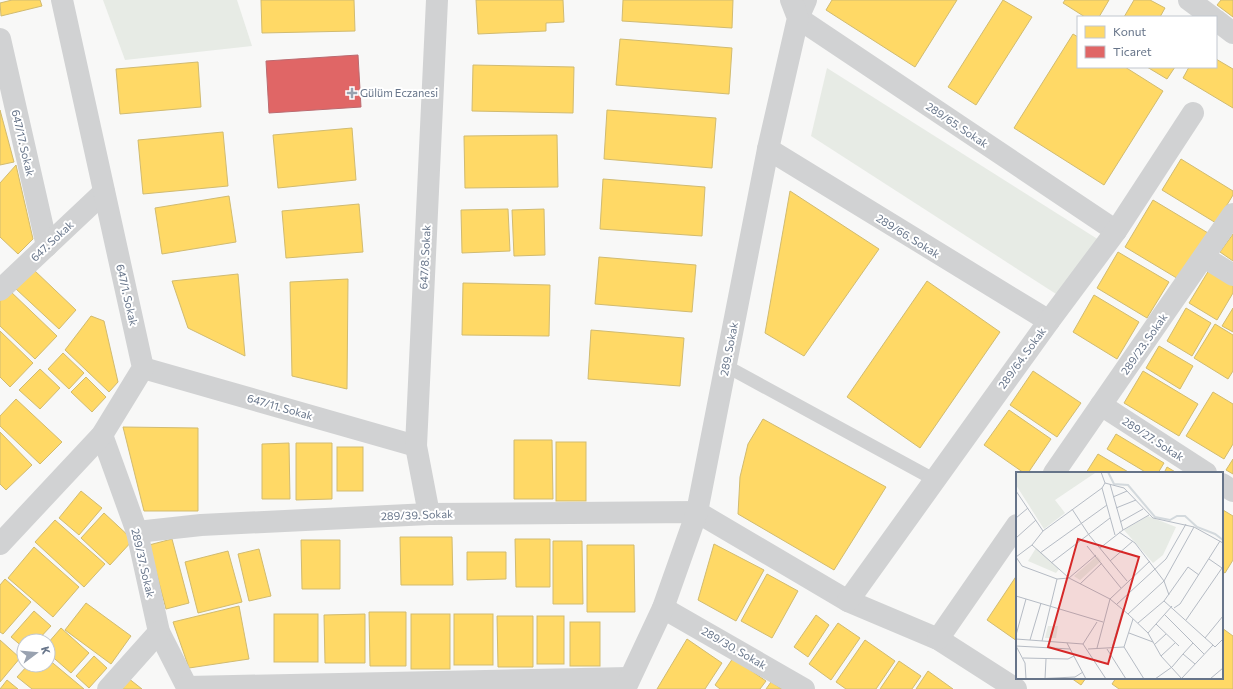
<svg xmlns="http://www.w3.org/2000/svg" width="1233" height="689" viewBox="0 0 1233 689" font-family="Commissioner,sans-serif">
	<rect width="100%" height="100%" fill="#f8f8f7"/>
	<g fill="#e7ebe5">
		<path d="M 103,0 L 237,0 L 252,46 L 125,60 Z"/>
		<path d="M 827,68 L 1107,245 L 1067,301 L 811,136 Z"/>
	</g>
	<g fill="#ffd966" stroke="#d1bb70">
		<path d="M 12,0 L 40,0 L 42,6 L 1,16 L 0,3 Z"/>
		<path d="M 261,0 L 354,0 L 355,31 L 262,33 Z"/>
		<path d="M 476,0 L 563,0 L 564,22 L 546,23 L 546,31 L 478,34 Z"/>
		<path d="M 623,0 L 733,0 L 732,28 L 622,21 Z"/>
		<path d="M 832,0 L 957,0 L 915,67 L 826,10 Z"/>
		<path d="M 1003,0 L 1032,17 L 976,105 L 948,87 Z"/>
		<path d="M 1065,0 L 1109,0 L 1099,17 L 1085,17 L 1063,3 Z"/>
		<path d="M 1134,0 L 1150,0 L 1165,8 L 1160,17 L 1124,17 Z"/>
		<path d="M 1221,0 L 1233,0 L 1233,17 L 1217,5 Z"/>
		<path d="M 1073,34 L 1078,37 L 1078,67 L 1125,67 L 1163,91 L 1104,185 L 1014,128 Z"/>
		<path d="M 620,39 L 732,48 L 729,94 L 616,85 Z"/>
		<path d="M 1216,59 L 1233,69 L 1233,108 L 1183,78 L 1189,67 L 1216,67 Z"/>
		<path d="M 198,62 L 201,107 L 120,114 L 116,69 Z"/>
		<path d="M 473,65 L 574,67 L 573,113 L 472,111 Z"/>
		<path d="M 1147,67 L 1175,67 L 1167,79 Z"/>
		<path d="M 0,110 L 14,162 L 0,165 Z"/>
		<path d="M 607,110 L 716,118 L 712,168 L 604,159 Z"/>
		<path d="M 352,128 L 356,180 L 278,188 L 273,135 Z"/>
		<path d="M 223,132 L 228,186 L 143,194 L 138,140 Z"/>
		<path d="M 557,135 L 558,187 L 465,188 L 464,136 Z"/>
		<path d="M 1181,159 L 1233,191 L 1233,195 L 1216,223 L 1162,190 Z"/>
		<path d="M 16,165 L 33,239 L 18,254 L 0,237 L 0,183 Z"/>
		<path d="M 603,179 L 705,187 L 702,236 L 600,229 Z"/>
		<path d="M 790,191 L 879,249 L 804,356 L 765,333 Z"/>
		<path d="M 229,196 L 236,242 L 162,254 L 155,208 Z"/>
		<path d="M 1153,200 L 1208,233 L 1180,280 L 1125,247 Z"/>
		<path d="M 359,204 L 363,252 L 286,258 L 282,211 Z"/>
		<path d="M 508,209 L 510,251 L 462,253 L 461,210 Z"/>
		<path d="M 544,209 L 545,255 L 514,256 L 512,210 Z"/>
		<path d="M 1233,234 L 1233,261 L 1220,252 Z"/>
		<path d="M 1118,252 L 1169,282 L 1147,318 L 1097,288 Z"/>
		<path d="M 599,257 L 696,265 L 692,312 L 595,304 Z"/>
		<path d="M 34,270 L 76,310 L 59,329 L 16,289 Z"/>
		<path d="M 1209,270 L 1233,284 L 1233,293 L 1217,320 L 1189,303 Z"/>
		<path d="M 238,274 L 245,356 L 188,328 L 172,281 Z"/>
		<path d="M 348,279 L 347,389 L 292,376 L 290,282 Z"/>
		<path d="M 927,281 L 1000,332 L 920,448 L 847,397 Z"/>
		<path d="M 463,283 L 550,285 L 549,336 L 462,335 Z"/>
		<path d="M 9,290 L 57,336 L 35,359 L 0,326 L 0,300 Z"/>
		<path d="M 1094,295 L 1139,322 L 1117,359 L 1073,332 Z"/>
		<path d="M 1186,308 L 1211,323 L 1192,356 L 1167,341 Z"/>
		<path d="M 1233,308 L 1233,332 L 1222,326 Z"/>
		<path d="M 91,316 L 104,321 L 118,382 L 109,392 L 65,350 Z"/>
		<path d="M 1215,324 L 1233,335 L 1233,371 L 1228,379 L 1194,358 Z"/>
		<path d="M 591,330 L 684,338 L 680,386 L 588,379 Z"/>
		<path d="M 0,331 L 33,363 L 10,387 L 0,377 Z"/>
		<path d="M 1159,346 L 1193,366 L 1180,389 L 1146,368 Z"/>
		<path d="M 63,353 L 84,373 L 69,389 L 48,369 Z"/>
		<path d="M 40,369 L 60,388 L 40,409 L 19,390 Z"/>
		<path d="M 1033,371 L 1081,403 L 1057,437 L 1010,405 Z"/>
		<path d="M 1143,371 L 1198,404 L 1179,436 L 1124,403 Z"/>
		<path d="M 86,377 L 106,397 L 92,412 L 71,392 Z"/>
		<path d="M 1213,392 L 1233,404 L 1233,444 L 1224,459 L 1186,436 Z"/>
		<path d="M 16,399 L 62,442 L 40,464 L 0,426 L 0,416 Z"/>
		<path d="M 1009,410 L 1051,439 L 1028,473 L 1024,473 L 984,445 Z"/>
		<path d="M 763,419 L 886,487 L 834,570 L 738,514 L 740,477 L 748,444 Z"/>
		<path d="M 123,427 L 198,428 L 198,511 L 144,511 Z"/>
		<path d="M 0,432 L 32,465 L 6,490 L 0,484 Z"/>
		<path d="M 1116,434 L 1164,463 L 1158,473 L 1147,473 L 1107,449 Z"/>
		<path d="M 514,440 L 552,440 L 553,499 L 514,499 Z"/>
		<rect x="556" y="442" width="30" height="59"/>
		<path d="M 289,443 L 290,499 L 262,499 L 262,444 Z"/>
		<path d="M 296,443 L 332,443 L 332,499 L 296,500 Z"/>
		<rect x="337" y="447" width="26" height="44"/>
		<path d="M 1098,454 L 1130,473 L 1086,473 Z"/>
		<path d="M 1233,459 L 1233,474 L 1226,470 Z"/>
		<path d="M 1167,467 L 1177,473 L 1164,473 Z"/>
		<path d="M 81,491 L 102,508 L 79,535 L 59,518 Z"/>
		<path d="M 1223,510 L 1233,516 L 1233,560 L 1225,573 L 1222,571 L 1222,513 Z"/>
		<path d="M 104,513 L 133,540 L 110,565 L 81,538 Z"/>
		<path d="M 55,520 L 105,564 L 84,587 L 35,542 Z"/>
		<path d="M 400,537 L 452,537 L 453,585 L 401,585 Z"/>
		<path d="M 172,539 L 189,603 L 166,609 L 149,545 Z"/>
		<path d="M 515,539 L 550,539 L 550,587 L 516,587 Z"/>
		<path d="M 301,540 L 340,540 L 340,589 L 302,589 Z"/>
		<path d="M 553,541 L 582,541 L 583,604 L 553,604 Z"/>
		<path d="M 714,544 L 764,570 L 736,621 L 698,600 Z"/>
		<path d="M 587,545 L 634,545 L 635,612 L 587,612 Z"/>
		<path d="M 34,547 L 79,587 L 53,617 L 8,578 Z"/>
		<path d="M 259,549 L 271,596 L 249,601 L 238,554 Z"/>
		<path d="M 228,551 L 242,602 L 198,613 L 185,562 Z"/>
		<path d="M 467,552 L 506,552 L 506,579 L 467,580 Z"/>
		<path d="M 767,574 L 798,591 L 772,638 L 741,621 Z"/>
		<path d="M 1017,575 L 1017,641 L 987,620 Z"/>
		<path d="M 5,579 L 31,602 L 3,634 L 0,632 L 0,585 Z"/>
		<path d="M 86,603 L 131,636 L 111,664 L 65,630 Z"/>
		<path d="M 239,606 L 249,659 L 189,668 L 173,622 Z"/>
		<path d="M 34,611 L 51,626 L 37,641 L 24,641 L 24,648 L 11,637 Z"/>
		<path d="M 369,612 L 406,612 L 406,666 L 370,666 Z"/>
		<rect x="274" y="614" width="44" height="48"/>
		<path d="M 365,614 L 365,663 L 325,663 L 324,615 Z"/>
		<rect x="411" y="614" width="39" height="55"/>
		<rect x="454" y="614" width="39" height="51"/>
		<path d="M 816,615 L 829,625 L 808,657 L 794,647 Z"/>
		<path d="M 497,616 L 533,616 L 533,667 L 498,667 Z"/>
		<rect x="537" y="616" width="27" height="48"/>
		<rect x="570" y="622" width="30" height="44"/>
		<path d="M 838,623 L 860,638 L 831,680 L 809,664 Z"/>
		<path d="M 61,628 L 89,653 L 71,673 L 48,653 L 48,643 Z"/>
		<path d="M 1222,628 L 1233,636 L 1233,689 L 1119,689 L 1112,684 L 1116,678 L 1222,678 Z"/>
		<path d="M 687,639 L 722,663 L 705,689 L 657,689 Z"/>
		<path d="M 0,640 L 20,658 L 0,682 Z"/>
		<path d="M 865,640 L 895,661 L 876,689 L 846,689 L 836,682 Z"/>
		<path d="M 94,656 L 107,668 L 89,688 L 76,676 Z"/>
		<path d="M 733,658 L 766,681 L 760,689 L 720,689 L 715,685 Z"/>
		<path d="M 48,659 L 84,689 L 32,689 L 17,677 L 28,665 L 48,665 Z"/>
		<path d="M 899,661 L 921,676 L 912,689 L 880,689 Z"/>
		<path d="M 928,671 L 953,689 L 916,689 Z"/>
		<path d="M 128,678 L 142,689 L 119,689 Z"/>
		<path d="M 1071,678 L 1086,678 L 1081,685 Z"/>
		<path d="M 7,680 L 18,689 L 0,689 Z"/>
		<path d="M 771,682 L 782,689 L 766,689 Z"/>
	</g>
	<path fill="#e06666" stroke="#bb6a70" d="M 358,55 L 361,107 L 269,113 L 266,61 Z"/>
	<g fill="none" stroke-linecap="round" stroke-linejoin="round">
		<path stroke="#d1d2d3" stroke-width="13" d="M 726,366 L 935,480"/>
		<g stroke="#d1d2d3" stroke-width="22">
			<path d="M 806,0 L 798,18 L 1116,231"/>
			<path d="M 1189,0 L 1212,17"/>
			<path d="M 1216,20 L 1233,33"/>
			<path d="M 0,39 L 47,246"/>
			<path d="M 768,149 L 1049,321"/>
			<path d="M 1204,257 L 1233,275"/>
			<path d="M 0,290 L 104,192"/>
			<path d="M 143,368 L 416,446"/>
			<path d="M 1101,405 L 1206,473"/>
			<path d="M 102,435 L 137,532 L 159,632 L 188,689"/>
			<path d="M 1054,473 L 1233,214"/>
			<path d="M 1222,484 L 1233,491"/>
			<path d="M 429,514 L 416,446 L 437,0"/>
			<path d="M 137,532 L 201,525 L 429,514 L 697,512 L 848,601 L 938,639 L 1016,689"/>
			<path d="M 848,601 L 1049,321 L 1116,231 L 1193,113"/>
			<path d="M 663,608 L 804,689"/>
			<path d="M 938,639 L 1017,525"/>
			<path d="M 187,687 L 629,678"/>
			<path d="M 108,689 L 159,632"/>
		</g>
		<g stroke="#d1d2d3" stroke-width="22">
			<path d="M 0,544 L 102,435 L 143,368 L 62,0"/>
			<path d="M 625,689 L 663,608 L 697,512 L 768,149 L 798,18 L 791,0"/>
		</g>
	</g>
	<path fill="#99a2b0" stroke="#fff" stroke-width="1.5" d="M350 87h4v4h4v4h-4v4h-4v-4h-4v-4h4z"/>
	<g text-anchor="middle" stroke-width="4" stroke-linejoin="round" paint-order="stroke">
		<g font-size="11" fill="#667489" stroke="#fff" text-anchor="start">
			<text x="360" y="97">Gülüm Eczanesi</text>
		</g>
		<g font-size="11" fill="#667489" stroke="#fff">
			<text transform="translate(957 125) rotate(34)" y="4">289/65. Sokak</text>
			<text transform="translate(23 143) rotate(77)" y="4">647/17. Sokak</text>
			<text transform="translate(908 236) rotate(32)" y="4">289/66. Sokak</text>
			<text transform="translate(52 241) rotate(-43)" y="4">647. Sokak</text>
			<text transform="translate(425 257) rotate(-87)" y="4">647/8. Sokak</text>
			<text transform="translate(127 295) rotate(77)" y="4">647/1. Sokak</text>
			<text transform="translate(1144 344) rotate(-55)" y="4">289/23. Sokak</text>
			<text transform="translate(729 349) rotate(-79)" y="4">289. Sokak</text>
			<text transform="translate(1022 358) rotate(-54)" y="4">289/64. Sokak</text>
			<text transform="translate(280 407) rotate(16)" y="4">647/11. Sokak</text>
			<text transform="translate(1153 439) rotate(33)" y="4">289/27. Sokak</text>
			<text transform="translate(417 515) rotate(-2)" y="4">289/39. Sokak</text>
			<text transform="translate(143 563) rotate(77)" y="4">289/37. Sokak</text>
			<text transform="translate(734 648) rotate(30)" y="4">289/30. Sokak</text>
		</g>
	</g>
	<g transform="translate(1016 472)">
		<rect width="207" height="207" fill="#f8f8f7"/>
		<path d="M 0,0 L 79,0 L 79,1 L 39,28 L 49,41 L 28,57 L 0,13 ZM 132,44 L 160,55 L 147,83 L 137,91 L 108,58 ZM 20,76 L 43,97 L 40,101 L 12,89 ZM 81,84 L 85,89 L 64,108 L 58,104 ZM 32,154 L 42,154 L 40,166 L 29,166 Z" fill="#e7ebe5"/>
		<path fill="none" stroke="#d3d9dd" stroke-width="2" d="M 92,0 L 98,12 L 112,13 L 139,45 L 154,48 L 161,44 L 169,44 L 181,55 L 199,62 L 207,68"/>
		<path fill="none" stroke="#b5bbc4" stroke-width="1" d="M 89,11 L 108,16 L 137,46 L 178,55 L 207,71M 94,12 L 107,58M 86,16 L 99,63M 0,19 L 27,59M 97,25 L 111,19M 100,36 L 120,28M 56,37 L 73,63 L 111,109M 0,46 L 12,36M 104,50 L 127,37M 103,60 L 119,71 L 148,109 L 153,123M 0,66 L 20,48M 16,73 L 53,106 L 94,127 L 112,142 L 132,161 L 145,184 L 166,207M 71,74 L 105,116M 84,76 L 107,58 L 133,43M 24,81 L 91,33M 0,85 L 16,73 L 27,59 L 86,16 L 89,11 L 85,0M 0,85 L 6,94 L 41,107 L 53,106M 94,89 L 117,69M 35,91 L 94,46M 53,106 L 80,83M 64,112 L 86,91M 0,124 L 87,150M 148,129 L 197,173M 101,132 L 150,87 L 170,52M 158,136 L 164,132 L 204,69M 112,142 L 148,109 L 178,55M 148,142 L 188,182M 170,148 L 206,96 L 193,87M 122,151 L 148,129 L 172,95 L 183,103M 140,152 L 163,174M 113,161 L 137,170M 132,161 L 156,134M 0,163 L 10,127M 189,166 L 207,144M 0,167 L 67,172 L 90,207M 14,168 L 25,131M 26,169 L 41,107M 51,171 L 70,207M 177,171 L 167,182 L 179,192M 67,172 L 81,150M 138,173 L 150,162M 0,174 L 54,177M 0,174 L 9,191 L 10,207M 108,175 L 128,207M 81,176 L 94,127 L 134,89M 96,176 L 107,137M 72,177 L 108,175 L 117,147M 91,177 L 110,207M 145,184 L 159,171M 7,186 L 52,187 L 58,184M 166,206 L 197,173 L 199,175 L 207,167M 18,207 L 59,205 L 67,200M 29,207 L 30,187M 139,207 L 156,195 L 167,182M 194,207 L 207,196"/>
		<path fill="#d62828" fill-opacity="0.15" stroke="#d62828" stroke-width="2" d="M 62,67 L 123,85 L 92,192 L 32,175 Z"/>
		<rect width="207" height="207" fill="none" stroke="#667489" stroke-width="2"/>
	</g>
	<rect x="1077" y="16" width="140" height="52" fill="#ffffff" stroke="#c2c7d0"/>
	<rect x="1085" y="26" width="20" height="12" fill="#ffd966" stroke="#c2c7d0"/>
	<text x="1113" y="36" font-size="12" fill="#667489">Konut</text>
	<rect x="1085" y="46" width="20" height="12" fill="#e06666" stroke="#c2c7d0"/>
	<text x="1113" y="56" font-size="12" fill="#667489">Ticaret</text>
	<g transform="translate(36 653) rotate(74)"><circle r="19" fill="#ffffff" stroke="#c2c7d0"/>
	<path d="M0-3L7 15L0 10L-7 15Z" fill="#99a2b0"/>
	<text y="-6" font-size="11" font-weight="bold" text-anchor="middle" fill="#667489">K</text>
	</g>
</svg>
